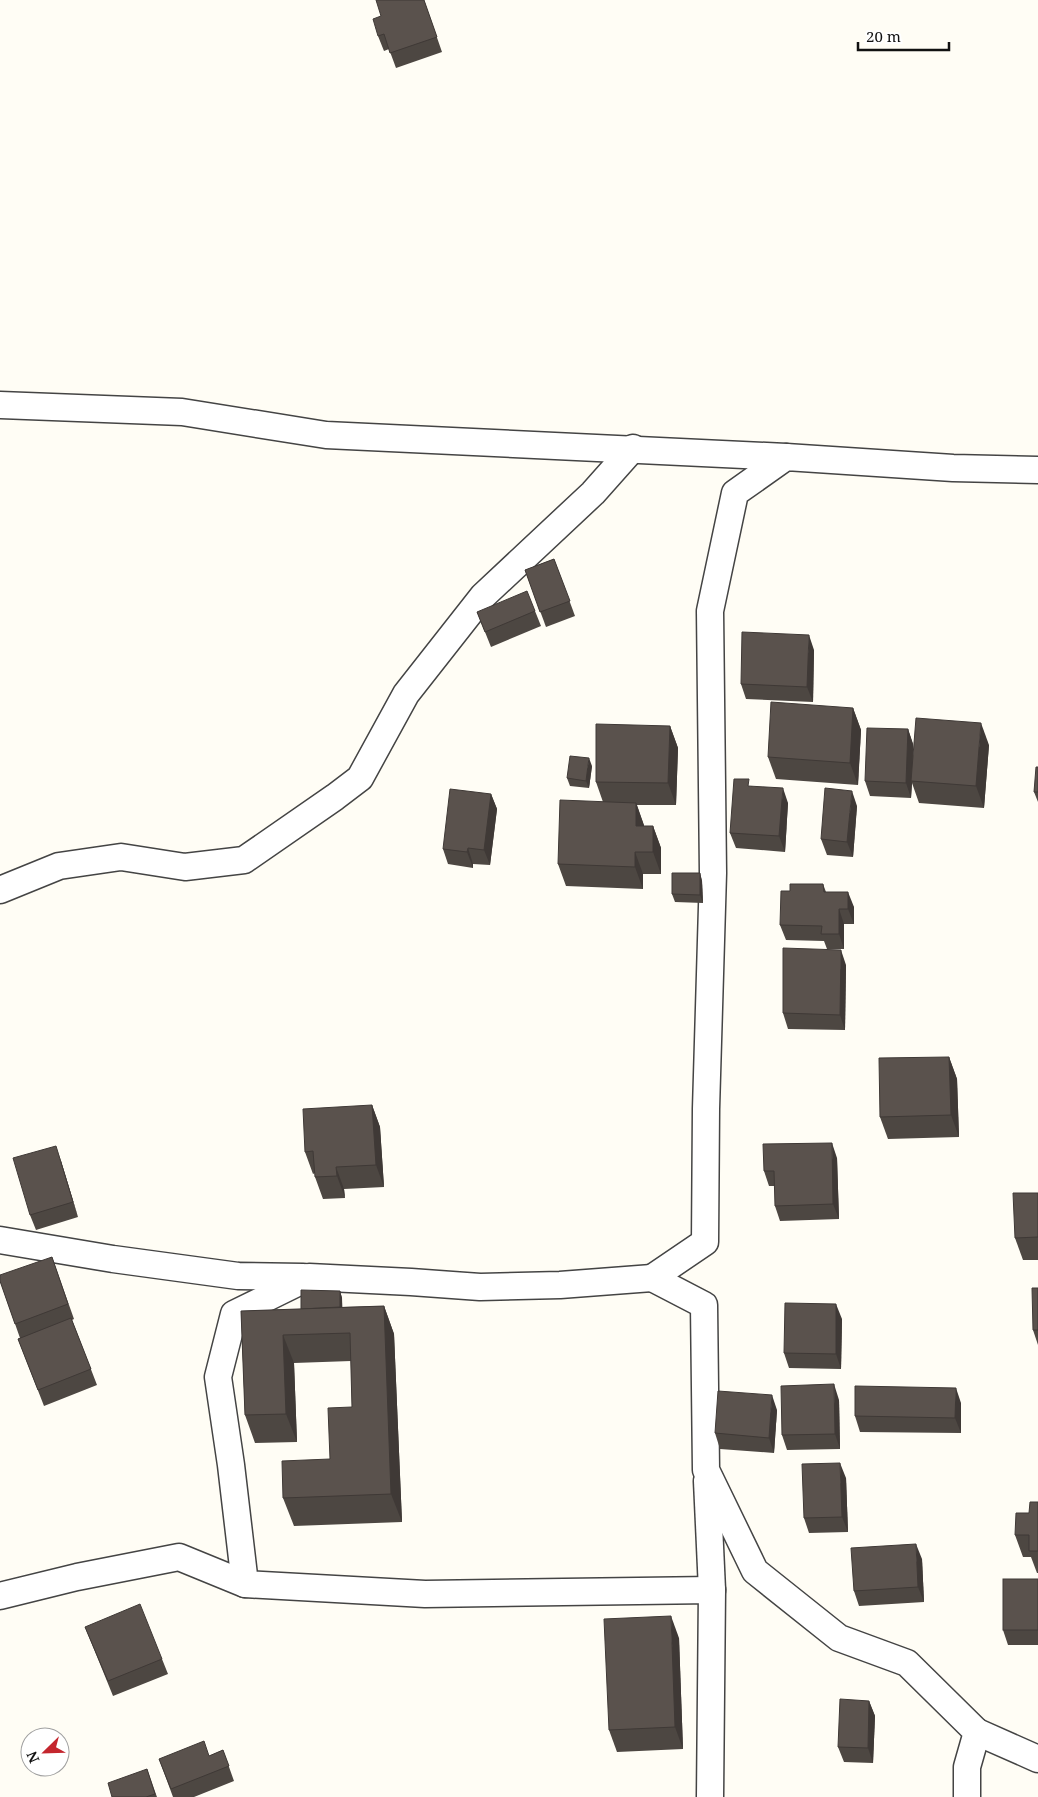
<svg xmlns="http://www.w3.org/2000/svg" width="1038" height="1797" viewBox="0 0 1038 1797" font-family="'Noto Serif',serif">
	<rect width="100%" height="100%" fill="#fffdf5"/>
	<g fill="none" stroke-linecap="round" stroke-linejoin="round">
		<g stroke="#444" stroke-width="29">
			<g id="street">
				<path d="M 0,405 L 182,412 L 326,435 L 786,457"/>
				<path d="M 0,890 L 59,866 L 121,857 L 185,867 L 244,860 L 335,797 L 360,778 L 406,694 L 483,596 L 593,493 L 633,448"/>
				<path d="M 0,1240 L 113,1259 L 238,1276 L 303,1277"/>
				<path d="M 652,1278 L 560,1285 L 480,1287 L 411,1282 L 309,1277 L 234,1314 L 218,1377 L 231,1465 L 245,1584 L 425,1594 L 712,1590 L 710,1797"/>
				<path d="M 707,1481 L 712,1590"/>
				<path d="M 0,1596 L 77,1577 L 179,1557 L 245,1584"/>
				<path d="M 977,1732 L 1038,1759"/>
				<path d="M 967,1797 L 967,1767 L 977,1732 L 907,1663 L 839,1638 L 755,1571 L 706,1470 L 704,1305 L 652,1278 L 705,1242 L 706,1109 L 713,873 L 710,611 L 735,493 L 786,457 L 953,468 L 1038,470"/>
			</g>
		</g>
		<use href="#street" stroke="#fff" stroke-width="26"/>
	</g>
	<g fill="#4d4742">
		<path d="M 424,0 L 442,52 L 396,68 L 389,49 L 384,51 L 378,36 Z"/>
		<path d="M 554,559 L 575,616 L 546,627 L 525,570 Z"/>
		<path d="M 535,611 L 541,626 L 491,647 L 477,612 Z"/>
		<path d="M 814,650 L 813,702 L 746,699 L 741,684 Z"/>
		<path d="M 853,708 L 861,730 L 858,785 L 776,779 L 768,757 Z"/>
		<path d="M 670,726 L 678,748 L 676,805 L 637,805 L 644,826 L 653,826 L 661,848 L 661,874 L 643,874 L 643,889 L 566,886 L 558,864 L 603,802 L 596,782 Z"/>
		<path d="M 908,729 L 913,744 L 913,761 L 989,745 L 984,808 L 919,803 L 912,783 L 911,798 L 870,796 L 865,781 Z"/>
		<path d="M 592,766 L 589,788 L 570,786 L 567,778 Z"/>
		<path d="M 1038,767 L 1038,802 L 1034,792 Z"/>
		<path d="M 751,786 L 788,803 L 785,852 L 736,848 L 730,833 Z"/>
		<path d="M 491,794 L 497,809 L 490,865 L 473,864 L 473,868 L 448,864 L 443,849 Z"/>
		<path d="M 857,806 L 853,857 L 827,855 L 821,839 Z"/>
		<path d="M 700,873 L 702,881 L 703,903 L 675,902 L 672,894 Z"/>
		<path d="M 823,884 L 826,892 L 854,907 L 854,924 L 844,924 L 844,949 L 827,949 L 824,941 L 786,940 L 780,925 L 790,891 Z"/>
		<path d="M 846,965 L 845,1030 L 788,1029 L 783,1013 Z"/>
		<path d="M 949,1057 L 957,1079 L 959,1137 L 888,1139 L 880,1117 Z"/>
		<path d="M 372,1105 L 380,1127 L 384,1187 L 344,1189 L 345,1198 L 323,1199 L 315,1177 L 315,1173 L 313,1174 L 305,1152 Z"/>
		<path d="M 837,1158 L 839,1219 L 780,1221 L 775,1206 L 775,1186 L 769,1186 L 764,1171 Z"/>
		<path d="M 61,1161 L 78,1217 L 36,1230 L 30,1215 Z"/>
		<path d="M 1038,1193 L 1038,1260 L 1023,1260 L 1015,1238 Z"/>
		<path d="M 52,1257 L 74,1319 L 72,1320 L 97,1385 L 44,1406 L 18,1339 L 20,1338 L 0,1281 Z"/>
		<path d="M 1038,1288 L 1038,1345 L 1033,1330 Z"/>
		<path d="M 340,1291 L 342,1298 L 342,1307 L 384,1306 L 394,1334 L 402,1522 L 294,1526 L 283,1498 L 330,1459 L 352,1407 L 351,1361 L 294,1363 L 297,1442 L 255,1443 L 245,1415 L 241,1311 L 301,1309 Z"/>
		<path d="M 842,1319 L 841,1369 L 789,1368 L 784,1353 Z"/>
		<path d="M 839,1400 L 840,1449 L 787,1450 L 782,1435 Z"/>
		<path d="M 961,1403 L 961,1433 L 860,1432 L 855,1416 Z"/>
		<path d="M 777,1410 L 774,1453 L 720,1449 L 715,1433 Z"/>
		<path d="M 846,1478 L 848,1532 L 809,1533 L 804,1518 Z"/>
		<path d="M 1038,1502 L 1038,1573 L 1037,1573 L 1031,1557 L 1023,1557 L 1015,1535 Z"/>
		<path d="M 922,1559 L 924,1602 L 859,1606 L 854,1591 Z"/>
		<path d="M 1038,1579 L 1038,1645 L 1008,1645 L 1003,1630 Z"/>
		<path d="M 85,1627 L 162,1659 L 168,1674 L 113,1696 Z"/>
		<path d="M 679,1638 L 683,1749 L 617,1752 L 609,1730 Z"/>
		<path d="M 869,1701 L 875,1716 L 873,1763 L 844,1762 L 838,1747 Z"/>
		<path d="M 223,1750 L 234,1781 L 194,1797 L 173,1797 L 159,1759 L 209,1756 Z"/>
		<path d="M 147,1769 L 157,1797 L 112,1797 Z"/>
	</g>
	<g fill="#3f3936">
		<path d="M 809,635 L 814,650 L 813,702 L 807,687 Z"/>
		<path d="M 853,708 L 861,730 L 858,785 L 850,763 Z"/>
		<path d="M 981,723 L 989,745 L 984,808 L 976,786 Z"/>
		<path d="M 670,726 L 678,748 L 676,805 L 668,783 Z"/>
		<path d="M 908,729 L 913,744 L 912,781 L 911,781 L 912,783 L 911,798 L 906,783 Z"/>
		<path d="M 589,758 L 592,766 L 589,788 L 586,781 Z"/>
		<path d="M 783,788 L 788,803 L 785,852 L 779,836 Z"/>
		<path d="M 852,791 L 857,806 L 853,857 L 847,842 Z"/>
		<path d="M 491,794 L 497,809 L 490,865 L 484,850 Z"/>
		<path d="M 636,803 L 644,825 L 644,848 L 636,826 Z"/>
		<path d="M 653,826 L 661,848 L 661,874 L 653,852 Z"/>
		<path d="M 468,848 L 473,864 L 473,868 L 467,852 Z"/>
		<path d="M 635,852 L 643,874 L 643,889 L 635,867 Z"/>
		<path d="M 700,873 L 702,881 L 703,903 L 700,895 Z"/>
		<path d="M 848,892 L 854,907 L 854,924 L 848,909 Z"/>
		<path d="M 839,909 L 844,924 L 844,949 L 839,934 Z"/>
		<path d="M 841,950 L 846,965 L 845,1030 L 840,1015 Z"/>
		<path d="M 949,1057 L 957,1079 L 959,1137 L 951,1115 Z"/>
		<path d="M 372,1105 L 380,1127 L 384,1187 L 376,1165 Z"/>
		<path d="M 832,1143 L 837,1158 L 839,1219 L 833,1204 Z"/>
		<path d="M 56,1146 L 61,1161 L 78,1217 L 73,1202 Z"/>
		<path d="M 336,1167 L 344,1189 L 345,1198 L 337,1176 Z"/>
		<path d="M 340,1291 L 342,1298 L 343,1324 L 340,1317 Z"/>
		<path d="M 836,1304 L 842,1319 L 841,1369 L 836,1354 Z"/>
		<path d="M 384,1306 L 394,1334 L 402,1522 L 391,1494 Z"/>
		<path d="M 283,1335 L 294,1363 L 297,1442 L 286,1414 Z"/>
		<path d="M 834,1384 L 839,1400 L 840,1449 L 835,1434 Z"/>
		<path d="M 956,1388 L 961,1403 L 961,1433 L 955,1418 Z"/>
		<path d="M 772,1395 L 777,1410 L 774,1453 L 769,1438 Z"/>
		<path d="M 840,1463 L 846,1478 L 848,1532 L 842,1517 Z"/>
		<path d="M 916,1544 L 922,1559 L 924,1602 L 918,1587 Z"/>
		<path d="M 671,1616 L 679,1638 L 683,1749 L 675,1727 Z"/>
		<path d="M 869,1701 L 875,1716 L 873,1763 L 868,1748 Z"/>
	</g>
	<g fill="#5a524d" stroke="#3f3936">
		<path d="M 376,0 L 424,0 L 437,37 L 390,53 L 384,34 L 378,36 L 373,19 L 381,16 Z"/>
		<path d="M 554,559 L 570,601 L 540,612 L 525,570 Z"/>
		<path d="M 527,591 L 535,611 L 485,632 L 477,612 Z"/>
		<path d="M 742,632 L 809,635 L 807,687 L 741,684 Z"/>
		<path d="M 771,702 L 853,708 L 850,763 L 768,757 Z"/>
		<path d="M 916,718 L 981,723 L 976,786 L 911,781 Z"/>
		<path d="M 596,724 L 670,726 L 668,783 L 596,782 Z"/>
		<path d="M 867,728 L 908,729 L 906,783 L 865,781 Z"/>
		<path d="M 570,756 L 589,758 L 586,781 L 567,778 Z"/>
		<path d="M 1036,767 L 1038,767 L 1038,792 L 1034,792 Z"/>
		<path d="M 734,779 L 749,779 L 748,786 L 783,788 L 779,836 L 730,833 Z"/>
		<path d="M 825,788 L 852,791 L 847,842 L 821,839 Z"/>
		<path d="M 450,789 L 491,794 L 484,850 L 468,848 L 467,852 L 443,849 Z"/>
		<path d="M 560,800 L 636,803 L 636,826 L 653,826 L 653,852 L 635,852 L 635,867 L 558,864 Z"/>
		<path d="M 672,873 L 700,873 L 700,895 L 672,894 Z"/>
		<path d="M 790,884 L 823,884 L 824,892 L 848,892 L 848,909 L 839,909 L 839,934 L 821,934 L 822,926 L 780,925 L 781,891 L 790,891 Z"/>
		<path d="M 783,948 L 841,950 L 840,1015 L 783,1013 Z"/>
		<path d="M 949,1057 L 951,1115 L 880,1117 L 879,1058 Z"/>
		<path d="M 372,1105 L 376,1165 L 336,1167 L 337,1176 L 315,1177 L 313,1151 L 305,1152 L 303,1109 Z"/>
		<path d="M 832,1143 L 833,1204 L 775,1206 L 774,1171 L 764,1171 L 763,1144 Z"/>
		<path d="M 56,1146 L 73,1202 L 30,1215 L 13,1158 Z"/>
		<path d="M 1013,1193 L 1038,1193 L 1038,1237 L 1015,1238 Z"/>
		<path d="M 52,1257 L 68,1304 L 15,1324 L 0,1281 L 0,1275 Z"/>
		<path d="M 1032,1288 L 1038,1288 L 1038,1330 L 1033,1330 Z"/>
		<path d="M 301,1290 L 340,1291 L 340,1307 L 301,1309 Z"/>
		<path d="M 785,1303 L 836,1304 L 836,1354 L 784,1353 Z"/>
		<path d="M 384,1306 L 391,1494 L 283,1498 L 282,1461 L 330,1459 L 328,1408 L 352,1407 L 350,1333 L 283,1335 L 286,1414 L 245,1415 L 241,1311 Z"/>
		<path d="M 71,1318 L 91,1369 L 38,1390 L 18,1339 Z"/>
		<path d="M 834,1384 L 835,1434 L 782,1435 L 781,1386 Z"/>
		<path d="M 855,1386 L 956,1388 L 955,1418 L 855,1416 Z"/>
		<path d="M 718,1391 L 772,1395 L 769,1438 L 715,1433 Z"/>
		<path d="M 840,1463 L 842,1517 L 804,1518 L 802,1464 Z"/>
		<path d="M 1030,1502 L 1038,1502 L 1038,1551 L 1029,1551 L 1029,1535 L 1015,1535 L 1016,1513 L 1029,1513 Z"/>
		<path d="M 916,1544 L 918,1587 L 854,1591 L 851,1548 Z"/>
		<rect x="1003" y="1579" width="35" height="51"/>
		<path d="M 140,1604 L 162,1659 L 108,1681 L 85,1627 Z"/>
		<path d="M 671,1616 L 675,1727 L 609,1730 L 604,1619 Z"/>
		<path d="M 840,1699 L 869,1701 L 868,1748 L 838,1747 Z"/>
		<path d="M 204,1741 L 209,1756 L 223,1750 L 229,1766 L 171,1789 L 159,1759 Z"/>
		<path d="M 147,1769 L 155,1794 L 146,1797 L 112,1797 L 108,1783 Z"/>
	</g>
	<g transform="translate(45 1752) rotate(247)"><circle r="24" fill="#ffffff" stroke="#a0a0a0"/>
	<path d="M0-4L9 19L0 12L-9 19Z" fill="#c4262e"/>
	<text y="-8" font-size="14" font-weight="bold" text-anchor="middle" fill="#111111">N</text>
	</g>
	<path d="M858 42v8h91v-8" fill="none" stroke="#111111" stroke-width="2.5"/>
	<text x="866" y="42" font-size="15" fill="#111111" stroke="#ffffff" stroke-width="4" paint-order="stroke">20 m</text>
</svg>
